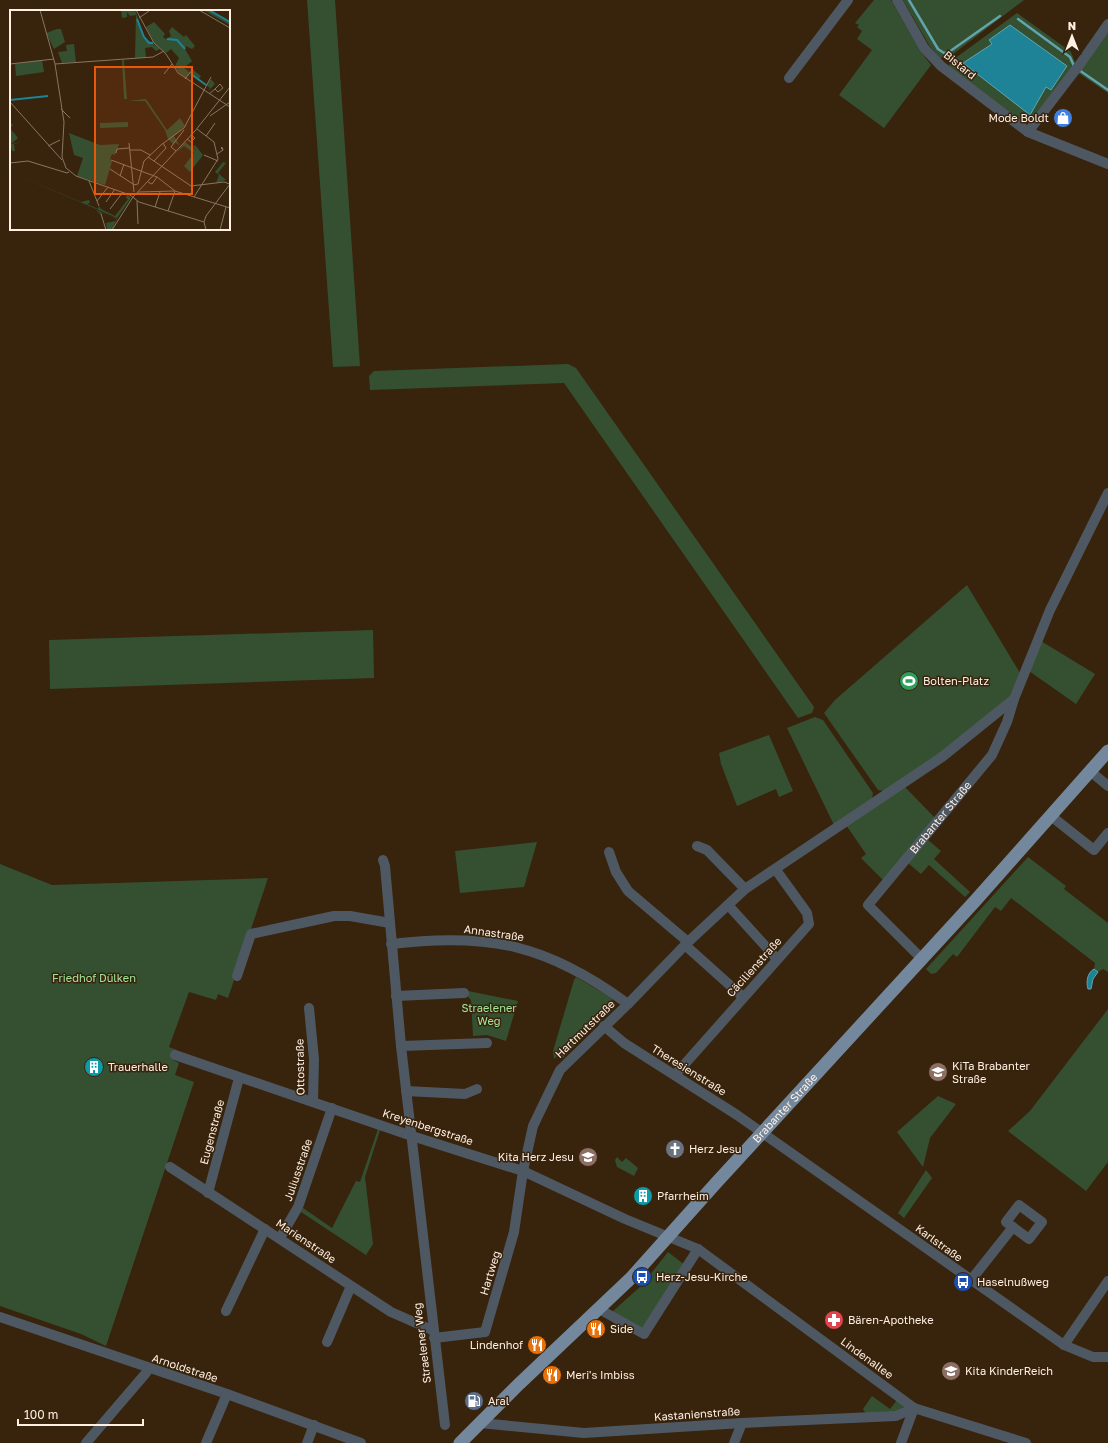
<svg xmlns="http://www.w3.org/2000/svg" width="1108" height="1443" viewBox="0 0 1108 1443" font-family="'Golos Text',sans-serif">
	<rect width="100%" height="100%" fill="#38230d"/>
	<g fill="#345031" fill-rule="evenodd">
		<path d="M 307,0 L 335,0 L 360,366 L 333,367 Z"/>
		<path d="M 874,0 L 891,0 L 920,51 L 931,65 L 884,128 L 839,95 L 872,50 L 857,39 L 862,31 L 857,27 L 859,25 L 855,23 Z"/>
		<path d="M 903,0 L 1024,0 L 948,58 L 940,58 L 929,45 Z"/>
		<path d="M 1017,13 L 1071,52 L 1076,65 L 1035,119 L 1025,124 L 949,68 L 950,62 ZM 992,44 L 1051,90 L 1046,87 L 982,77 L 964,63 Z"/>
		<path d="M 1108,26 L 1108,93 L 1077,72 Z"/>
		<path d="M 568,364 L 576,368 L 814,707 L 812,713 L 798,718 L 564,383 L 370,390 L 369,376 L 374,371 Z"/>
		<path d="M 967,585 L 1020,673 L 1010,696 L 940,754 L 885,791 L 878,790 L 824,713 L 835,700 Z"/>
		<path d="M 373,630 L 374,678 L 50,689 L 49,640 Z"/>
		<path d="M 1041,641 L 1095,674 L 1076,704 L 1029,671 Z"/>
		<path d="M 815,717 L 823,720 L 873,793 L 872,799 L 834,825 L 787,728 Z"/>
		<path d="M 769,735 L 793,791 L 779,797 L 776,789 L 737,806 L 721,764 L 719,753 Z"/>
		<path d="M 904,786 L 936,819 L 884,881 L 861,858 L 866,854 L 846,825 Z"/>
		<path d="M 927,839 L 941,851 L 934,859 L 970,892 L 965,897 L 929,865 L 921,874 L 908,863 Z"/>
		<path d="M 537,842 L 524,887 L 460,893 L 455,851 Z"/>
		<path d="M 1028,857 L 1066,886 L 1064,889 L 1108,923 L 1108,972 L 1103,969 L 1098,972 L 1094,969 L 1095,963 L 1011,898 L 1001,911 L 995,907 L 957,957 L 953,954 L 936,973 L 931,974 L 926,969 Z"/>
		<path d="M 0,864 L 52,885 L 268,878 L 228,998 L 218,994 L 216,1000 L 189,992 L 169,1047 L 177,1050 L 173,1060 L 179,1063 L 175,1075 L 194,1082 L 106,1346 L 81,1334 L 0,1306 Z"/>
		<path d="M 576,977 L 612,998 L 613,1004 L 563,1058 L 559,1054 L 554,1059 L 553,1051 L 574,980 Z"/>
		<path d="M 468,991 L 518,1001 L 506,1041 L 487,1035 L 473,1036 L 471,1000 L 467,996 Z"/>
		<path d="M 1108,1009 L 1108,1162 L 1086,1191 L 1008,1131 L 1030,1111 Z"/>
		<path d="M 938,1096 L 956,1104 L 930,1138 L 923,1167 L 897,1132 Z"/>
		<path d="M 378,1129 L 380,1130 L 365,1177 L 373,1244 L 366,1255 L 301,1212 L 303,1208 L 332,1228 L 356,1181 L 360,1182 Z"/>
		<path d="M 617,1157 L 622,1162 L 626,1158 L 638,1168 L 634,1176 L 617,1167 L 615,1160 Z"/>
		<path d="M 926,1170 L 932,1178 L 904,1218 L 898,1213 Z"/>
		<path d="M 668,1252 L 685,1265 L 642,1329 L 612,1312 L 641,1286 Z"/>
		<path d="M 872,1396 L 890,1409 L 897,1400 L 901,1402 L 904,1407 L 895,1412 L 866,1414 L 863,1409 Z"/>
	</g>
	<g fill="#1e8397" stroke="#62a4ae">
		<path d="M 1010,25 L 1067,66 L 1051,90 L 1046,87 L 1030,115 L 963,63 L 992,44 L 989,40 Z"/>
		<path d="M 1094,969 L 1098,972 L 1093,979 L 1091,989 L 1088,989 C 1086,982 1087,973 1094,969 Z"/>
	</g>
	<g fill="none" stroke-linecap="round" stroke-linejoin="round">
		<g stroke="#62a4ae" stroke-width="2.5">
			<path d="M 909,0 L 938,49 L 944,53 L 949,52 L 1000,16"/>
			<path d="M 1018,19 L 1070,57 L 1074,66"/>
			<path d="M 1079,70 L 1108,90"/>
		</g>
		<g stroke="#4e5863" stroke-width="10">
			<path d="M 897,0 L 924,48 L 941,66 L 1028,132 L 1108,164"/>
			<path d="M 789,78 L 848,0"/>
			<path d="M 1028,132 L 1080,64 L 1108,24"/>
			<path d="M 1090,771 L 1108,786"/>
			<path d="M 1051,816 L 1094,850 L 1108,833"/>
			<path d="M 697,846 L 707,850 L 745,889"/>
			<path d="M 609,852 L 616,872 L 628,891 L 688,942"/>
			<path d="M 383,860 L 385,866 L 401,1046 L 445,1425"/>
			<path d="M 729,906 L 777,959"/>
			<path d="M 391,944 C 489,932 548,945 628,1004"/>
			<path d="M 685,945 L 743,997"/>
			<path id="s1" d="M 922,959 L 868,905 L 992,755 L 1007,722 L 1014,699"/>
			<path d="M 237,976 L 251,934 L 334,916 L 350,916 L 390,923"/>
			<path d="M 396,996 L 464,993"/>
			<path d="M 309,1008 L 314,1059 L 313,1101"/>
			<path d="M 604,1026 L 624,1043 L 737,1115 L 1064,1345 L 1093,1357 L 1108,1357"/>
			<path d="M 401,1046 L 487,1043"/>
			<path d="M 175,1055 L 412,1136 L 523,1171 L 625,1219 L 698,1249 L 914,1408 L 1026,1443"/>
			<path d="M 675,1075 L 809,924 L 807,913 L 776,870"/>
			<path d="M 406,1091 L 465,1094 L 477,1089"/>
			<path d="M 170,1167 L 391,1312 L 432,1330"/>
			<path d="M 208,1193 L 239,1078"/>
			<path d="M 1019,1205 L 1042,1222 L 1029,1239 L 1006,1222 Z"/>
			<path d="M 280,1238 L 298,1207 L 332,1108"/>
			<path d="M 971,1280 L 1013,1227"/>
			<path d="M 599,1309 L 644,1334 L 698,1249"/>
			<path d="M 226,1311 L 265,1229"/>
			<path d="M 0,1317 L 227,1394 L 361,1443"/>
			<path d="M 434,1338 L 485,1332 L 514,1232 L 523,1171 L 533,1126 L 560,1070 L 628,1004 L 688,942 L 745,889 L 942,757 L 1014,699 L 1050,610 L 1108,493"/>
			<path d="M 327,1342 L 351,1286"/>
			<path d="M 1064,1345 L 1108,1281"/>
			<path d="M 480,1423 L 584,1433 L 742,1423 L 896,1416 L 914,1408"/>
			<path d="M 86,1443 L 146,1373 L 149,1368"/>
			<path d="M 206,1443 L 227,1394"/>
			<path d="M 307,1443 L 314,1425"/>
			<path d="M 734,1443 L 742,1423"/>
			<path d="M 901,1443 L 914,1408"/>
		</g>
		<path stroke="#73889c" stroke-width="13" id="s2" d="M 460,1443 L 518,1385 L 631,1278 L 716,1183 L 975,901 L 1108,751"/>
	</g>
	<defs>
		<g id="shop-disc" transform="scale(1)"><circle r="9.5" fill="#3f7fe0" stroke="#38230d"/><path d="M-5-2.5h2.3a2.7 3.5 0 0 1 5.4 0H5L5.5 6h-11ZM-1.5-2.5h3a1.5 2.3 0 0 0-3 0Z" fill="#fff"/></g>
		<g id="stadium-disc" transform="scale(1)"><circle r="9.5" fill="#2e9e5b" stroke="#38230d"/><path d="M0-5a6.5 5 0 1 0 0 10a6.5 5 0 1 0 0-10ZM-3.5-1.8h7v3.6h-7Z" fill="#fff"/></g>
		<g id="building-disc" transform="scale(1)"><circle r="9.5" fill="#0f9aa8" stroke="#38230d"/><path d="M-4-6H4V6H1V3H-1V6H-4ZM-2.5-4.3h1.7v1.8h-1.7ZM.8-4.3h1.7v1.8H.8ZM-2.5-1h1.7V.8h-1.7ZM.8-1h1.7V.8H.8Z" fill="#fff"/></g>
		<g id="school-disc" transform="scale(1)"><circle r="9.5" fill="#8d6e63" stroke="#38230d"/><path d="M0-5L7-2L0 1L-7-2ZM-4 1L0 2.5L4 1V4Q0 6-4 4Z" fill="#fff"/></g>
		<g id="church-disc" transform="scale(1)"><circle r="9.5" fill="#6b7280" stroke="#38230d"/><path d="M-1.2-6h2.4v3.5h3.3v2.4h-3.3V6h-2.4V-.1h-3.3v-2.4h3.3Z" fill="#fff"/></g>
		<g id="bus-disc" transform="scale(1)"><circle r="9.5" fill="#1a4fb4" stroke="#38230d"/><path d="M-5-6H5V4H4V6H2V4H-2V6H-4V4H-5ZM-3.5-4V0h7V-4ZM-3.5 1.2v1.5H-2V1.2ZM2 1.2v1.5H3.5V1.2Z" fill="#fff"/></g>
		<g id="pharmacy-disc" transform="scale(1)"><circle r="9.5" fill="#e0444e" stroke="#38230d"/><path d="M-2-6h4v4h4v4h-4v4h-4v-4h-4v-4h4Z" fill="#fff"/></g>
		<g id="restaurant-disc" transform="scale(1)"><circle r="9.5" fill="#e8710a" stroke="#38230d"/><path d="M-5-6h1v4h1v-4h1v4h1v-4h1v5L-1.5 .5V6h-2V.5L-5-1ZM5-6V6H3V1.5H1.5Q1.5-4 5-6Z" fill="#fff"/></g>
		<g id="fuel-disc" transform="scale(1)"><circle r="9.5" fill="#5c6f8a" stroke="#38230d"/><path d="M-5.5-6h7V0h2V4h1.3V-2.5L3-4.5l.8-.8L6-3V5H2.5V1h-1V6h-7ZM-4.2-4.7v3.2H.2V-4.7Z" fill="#fff"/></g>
	</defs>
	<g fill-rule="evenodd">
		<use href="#shop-disc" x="1063" y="118"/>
		<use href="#stadium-disc" x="909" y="681"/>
		<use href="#building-disc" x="94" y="1067"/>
		<use href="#school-disc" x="938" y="1072"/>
		<use href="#church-disc" x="675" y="1149"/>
		<use href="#school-disc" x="588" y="1157"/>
		<use href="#building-disc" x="643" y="1196"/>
		<use href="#bus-disc" x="642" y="1277"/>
		<use href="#bus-disc" x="963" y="1282"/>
		<use href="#pharmacy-disc" x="834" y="1320"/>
		<use href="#restaurant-disc" x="596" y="1329"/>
		<use href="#restaurant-disc" x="537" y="1345"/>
		<use href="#school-disc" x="951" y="1371"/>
		<use href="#restaurant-disc" x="552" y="1375"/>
		<use href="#fuel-disc" x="474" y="1401"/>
	</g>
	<g text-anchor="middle" stroke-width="3" stroke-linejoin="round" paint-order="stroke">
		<g font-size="11" fill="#fff0e3" stroke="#38230d">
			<text transform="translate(960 65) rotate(39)" y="4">Bistard</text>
			<text dy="4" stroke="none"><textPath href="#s1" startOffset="190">Brabanter Straße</textPath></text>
			<text transform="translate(494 933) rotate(8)" y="4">Annastraße</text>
			<text transform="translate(754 967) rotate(-48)" y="4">Cäcilienstraße</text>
			<text transform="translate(585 1029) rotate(-44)" y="4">Hartmutstraße</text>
			<text transform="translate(300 1067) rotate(-91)" y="4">Ottostraße</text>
			<text transform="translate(689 1070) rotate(32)" y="4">Theresienstraße</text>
			<text dy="4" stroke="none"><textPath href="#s2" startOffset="467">Brabanter Straße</textPath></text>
			<text transform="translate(428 1127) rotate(18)" y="4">Kreyenbergstraße</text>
			<text transform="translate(212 1132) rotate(-75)" y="4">Eugenstraße</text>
			<text transform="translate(298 1170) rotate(-71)" y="4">Juliusstraße</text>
			<text transform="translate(306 1241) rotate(34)" y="4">Marienstraße</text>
			<text transform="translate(939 1243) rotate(36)" y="4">Karlstraße</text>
			<text transform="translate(490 1273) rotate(-73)" y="4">Hartweg</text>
			<text transform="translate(422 1343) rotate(-97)" y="4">Straelener Weg</text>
			<text transform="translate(867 1358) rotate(36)" y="4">Lindenallee</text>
			<text transform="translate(185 1368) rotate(18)" y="4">Arnoldstraße</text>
			<text transform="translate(697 1414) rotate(-4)" y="4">Kastanienstraße</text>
		</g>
		<g font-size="11" fill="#fff0e3" stroke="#38230d" text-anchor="start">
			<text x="1049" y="122" text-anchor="end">Mode Boldt</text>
			<text x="923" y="685">Bolten-Platz</text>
			<text x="952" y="1070">KiTa Brabanter<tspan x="952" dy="13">Straße</tspan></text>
			<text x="108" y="1071">Trauerhalle</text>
			<text x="689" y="1153">Herz Jesu</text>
			<text x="574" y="1161" text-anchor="end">Kita Herz Jesu</text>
			<text x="657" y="1200">Pfarrheim</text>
			<text x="656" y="1281">Herz-Jesu-Kirche</text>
			<text x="977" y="1286">Haselnußweg</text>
			<text x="848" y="1324">Bären-Apotheke</text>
			<text x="610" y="1333">Side</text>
			<text x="523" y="1349" text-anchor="end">Lindenhof</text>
			<text x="965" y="1375">Kita KinderReich</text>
			<text x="566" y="1379">Meri's Imbiss</text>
			<text x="488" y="1405">Aral</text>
		</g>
		<g font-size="11" fill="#a1e59a" stroke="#38230d">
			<text x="94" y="982">Friedhof Dülken</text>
			<text x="489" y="1012">Straelener<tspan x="489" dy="13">Weg</tspan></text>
		</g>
	</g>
	<g transform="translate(10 10)">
		<rect width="220" height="220" fill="#38230d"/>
		<path d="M 111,0 L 125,0 L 134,27 L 150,39 L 146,41 L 142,37 L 135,38 L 136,47 L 125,48 L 126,5 L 120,6 L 117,2 L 117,7 L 112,8 ZM 193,0 L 204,2 L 220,12 L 220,15 ZM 144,12 L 155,24 L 153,27 L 156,29 L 161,26 L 159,21 L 162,17 L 174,27 L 176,25 L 185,36 L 182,39 L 176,36 L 175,39 L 182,51 L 174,58 L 180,63 L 182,59 L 191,66 L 189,69 L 197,75 L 201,69 L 205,74 L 197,82 L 200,78 L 180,63 L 176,68 L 169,63 L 165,56 L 169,48 L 161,39 L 156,43 L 145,34 L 136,17 ZM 47,19 L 51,19 L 55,32 L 44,39 L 36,23 ZM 64,34 L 66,52 L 52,53 L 48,42 L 57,41 L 56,35 ZM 32,50 L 34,62 L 6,66 L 5,54 ZM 112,50 L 114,50 L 117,89 L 114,89 ZM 136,89 L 157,120 L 170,108 L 175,116 L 164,126 L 170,136 L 165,132 L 163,134 L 158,129 L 155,120 L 135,91 L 118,91 ZM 0,112 L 3,115 L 0,118 L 8,128 L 1,134 L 12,132 L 4,134 L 5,141 L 2,141 L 0,134 ZM 118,112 L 118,117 L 90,118 L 90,113 ZM 59,123 L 90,135 L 109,134 L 105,145 L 102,144 L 100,149 L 102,152 L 95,175 L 67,166 L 73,148 L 64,145 ZM 175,132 L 187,141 L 183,137 L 185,135 L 193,145 L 180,162 L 174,156 L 184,143 L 174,136 L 167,142 ZM 213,152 L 216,153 L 208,163 L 216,170 L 206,173 L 209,165 L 205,162 ZM 0,162 L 71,192 L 79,190 L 80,193 L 77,194 L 88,199 L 89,196 L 91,199 L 105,206 L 118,189 L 116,188 L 117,184 L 121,188 L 107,208 ZM 0,163 L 107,209 L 102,220 L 97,220 L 96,213 L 106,211 L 106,208 L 92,203 L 91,205 L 86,200 Z" fill="#345031"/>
		<path fill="none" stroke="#1e8397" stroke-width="2" d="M 199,0 L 220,12M 127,9 L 134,27 L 139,33 L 143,33M 157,29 L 167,30 L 175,39M 181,64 L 196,75M 0,90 L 38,86"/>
		<path fill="none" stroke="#887563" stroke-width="1" d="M 30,0 L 45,54 L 54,112 L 52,147 L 56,158 L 66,166 L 120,185 L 129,192 L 194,212M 126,0 L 144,33 L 156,44 L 168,63 L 220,97M 189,0 L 220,18M 129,8 L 139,1M 0,54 L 44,49M 45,54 L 143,47 L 154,41M 154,64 L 162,54M 175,69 L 183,59M 199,84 L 205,79 L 210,74 L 213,78 L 208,82 L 205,79M 0,92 L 52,150M 51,99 L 60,108M 200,106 L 220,92M 196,126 L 205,113M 177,129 L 181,132 L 185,128 L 181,125M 119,133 L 124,182M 38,136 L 50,130M 120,140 L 131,140 L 140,145M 166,141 L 161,137 L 174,120M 106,143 L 107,139 L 119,138M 207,144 L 213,140 L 212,137 L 211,138 L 213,140M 194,145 L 208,151M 138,147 L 181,176 L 214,172 L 220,174M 101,150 L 147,167 L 165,181 L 220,198M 144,151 L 156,138 L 153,133M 0,153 L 18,151 L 57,163 L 59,162M 100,159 L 123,174M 110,166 L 114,154M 79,171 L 89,196M 138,172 L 142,174 L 147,167M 123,175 L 128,174 L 134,151 L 151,135 L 174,118 L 201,67M 128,182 L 165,181M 184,187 L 208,149 L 204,132 L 187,119M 87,191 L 98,177M 127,191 L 128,214M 96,192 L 105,179M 145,197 L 150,182M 100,199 L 113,182M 158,201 L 165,181M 91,204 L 96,220M 102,220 L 123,187 L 185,121 L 220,77M 196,220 L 194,212 L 196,206 L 220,174M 210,220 L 216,197"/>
		<path fill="#e8590c" fill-opacity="0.15" stroke="#e8590c" stroke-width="2" d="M 85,57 L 182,57 L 182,184 L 85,184 Z"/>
		<rect width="220" height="220" fill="none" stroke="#fff0e3" stroke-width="2"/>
	</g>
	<g transform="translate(1072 36)" stroke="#38230d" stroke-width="3" paint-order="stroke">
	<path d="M0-3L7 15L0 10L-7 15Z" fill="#fff0e3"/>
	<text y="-6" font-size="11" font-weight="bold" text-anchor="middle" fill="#fff0e3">N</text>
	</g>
	<path d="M18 1419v6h125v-6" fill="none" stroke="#fff0e3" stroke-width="2"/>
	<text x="24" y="1419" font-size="12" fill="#fff0e3" stroke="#38230d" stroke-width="3" paint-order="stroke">100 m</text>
</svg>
